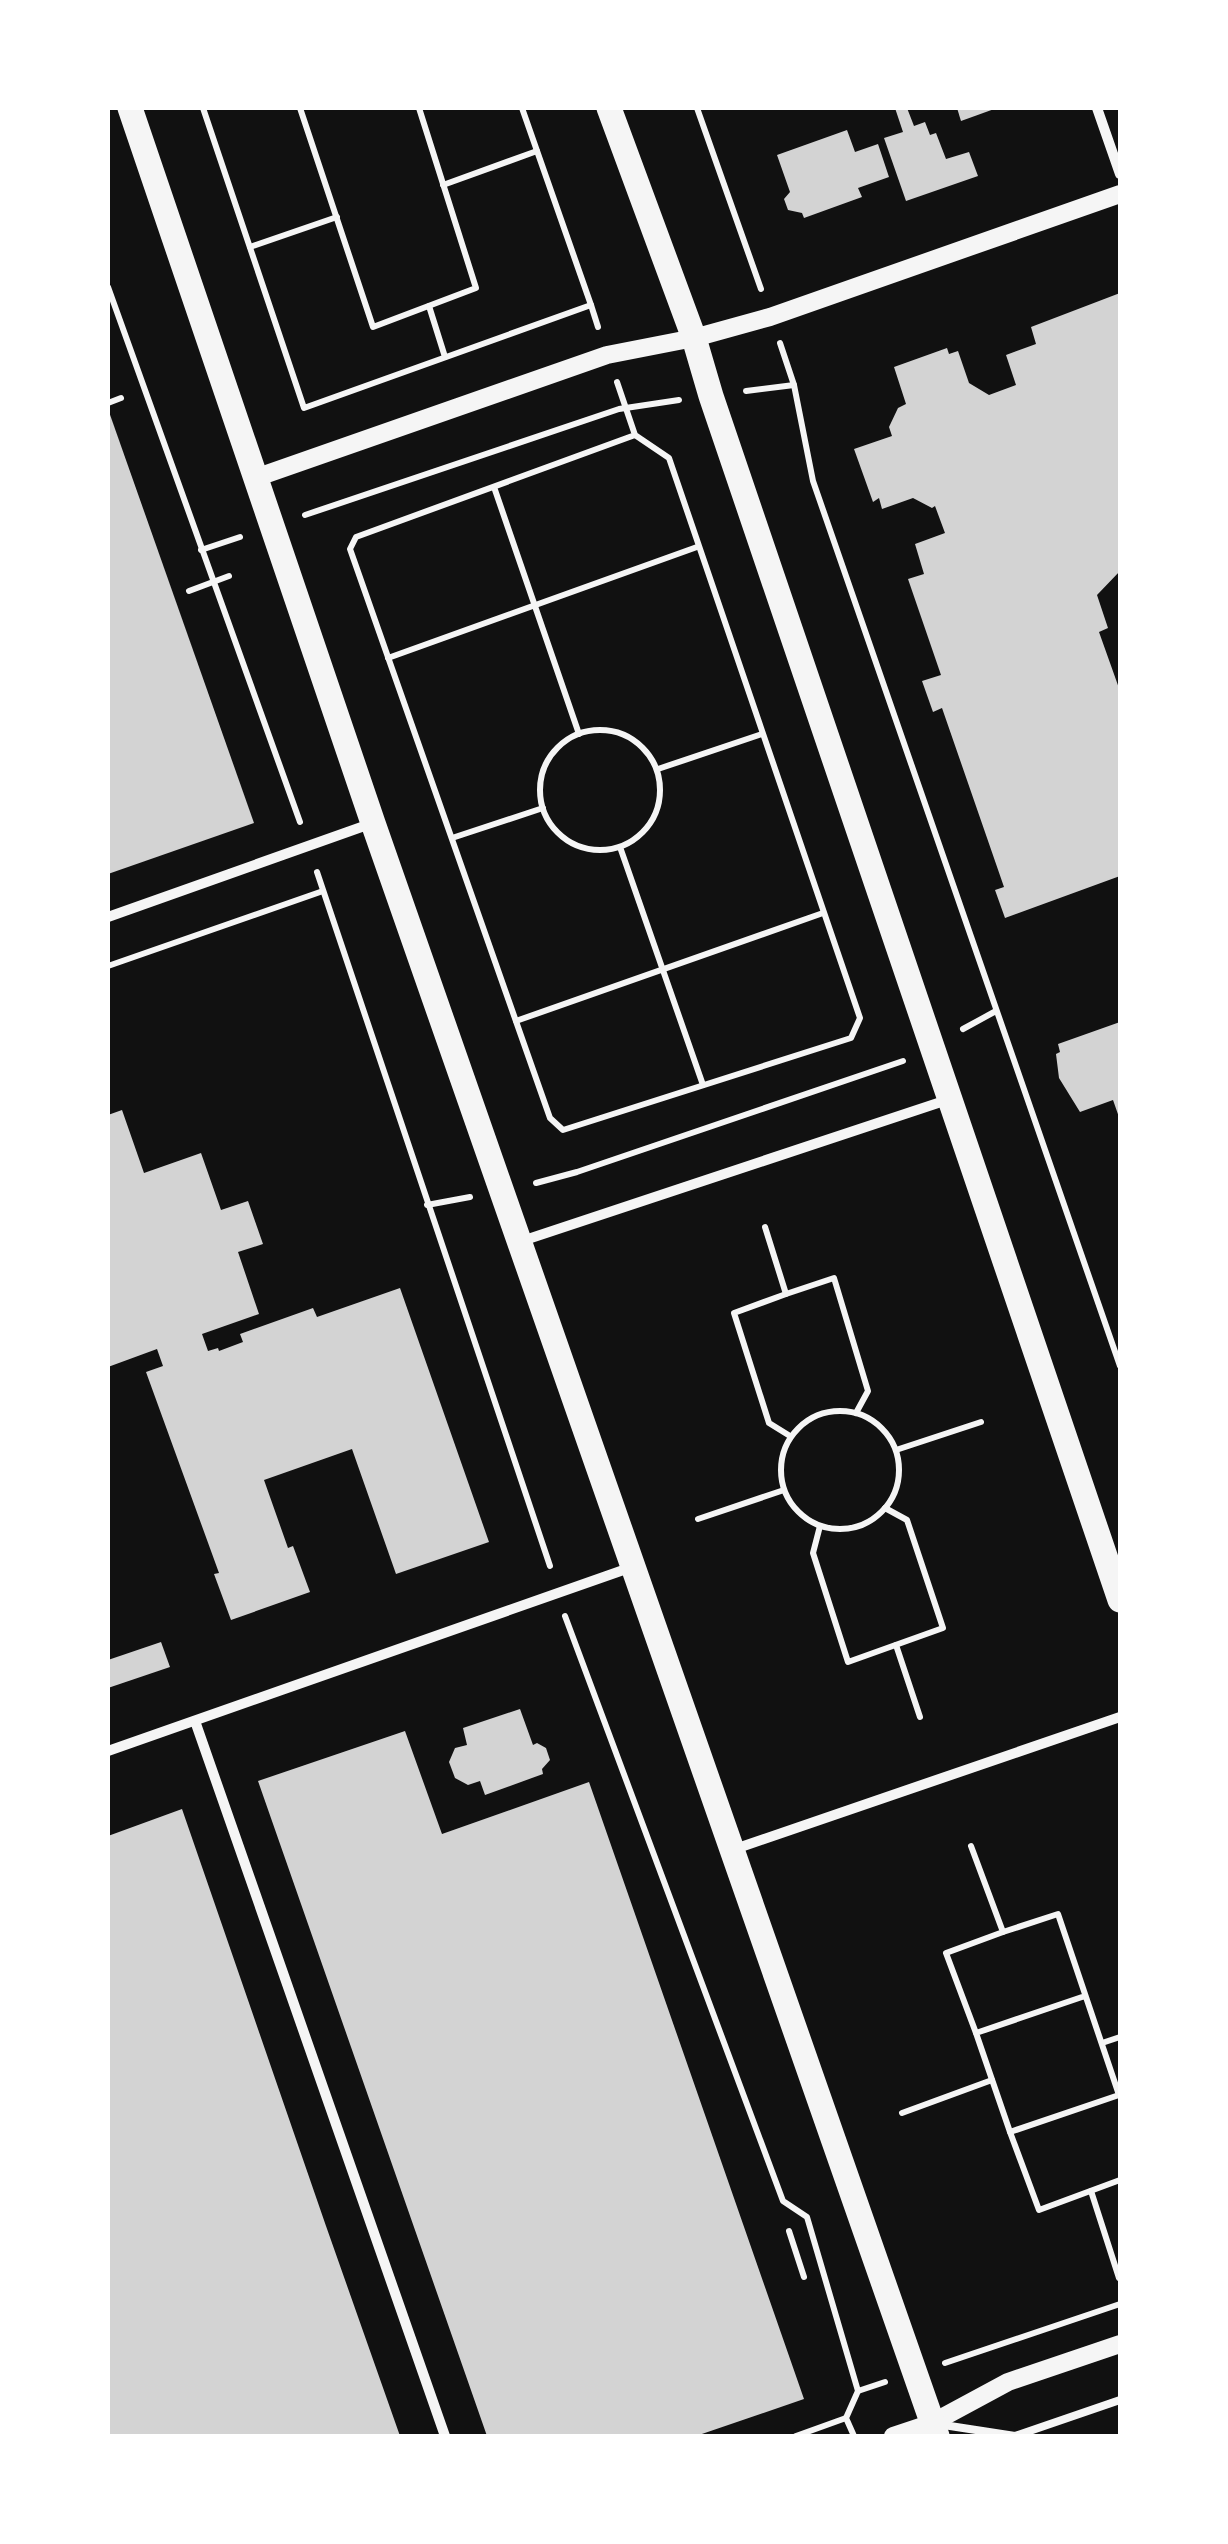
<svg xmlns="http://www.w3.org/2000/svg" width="1228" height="2544" viewBox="0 0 1228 2544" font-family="Manrope,sans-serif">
	<rect width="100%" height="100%" fill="#111"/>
	<g fill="#d3d3d3">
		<path d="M 895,108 L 907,108 L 914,126 L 925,122 L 930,135 L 936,133 L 946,159 L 969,152 L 978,176 L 906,201 L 884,138 L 903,132 Z"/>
		<path d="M 957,108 L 997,108 L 961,121 Z"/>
		<path d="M 847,130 L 855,152 L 878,144 L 889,177 L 858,188 L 862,197 L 804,218 L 802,213 L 788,210 L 784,199 L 790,192 L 777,155 Z"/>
		<path d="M 1120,293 L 1120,571 L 1097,595 L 1108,628 L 1099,632 L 1120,691 L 1120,876 L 1005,918 L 995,890 L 1004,887 L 942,708 L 933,712 L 922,681 L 941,675 L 908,579 L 924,574 L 915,544 L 945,533 L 935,506 L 932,508 L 913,498 L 882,509 L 879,498 L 873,502 L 854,449 L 892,436 L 889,427 L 898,408 L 906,404 L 894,367 L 947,348 L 949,354 L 958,351 L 969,383 L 989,395 L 1016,385 L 1006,355 L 1036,344 L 1031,327 Z"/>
		<path d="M 108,409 L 254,823 L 108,874 Z"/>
		<path d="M 1120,1022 L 1120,1120 L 1113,1100 L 1080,1112 L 1059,1078 L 1056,1054 L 1060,1052 L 1058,1044 Z"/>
		<path d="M 122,1110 L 144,1173 L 201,1153 L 221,1210 L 248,1201 L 263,1244 L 238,1252 L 259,1314 L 202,1334 L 208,1351 L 218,1348 L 219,1351 L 243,1342 L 240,1334 L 313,1308 L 317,1317 L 400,1288 L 489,1542 L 396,1574 L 352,1449 L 264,1480 L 288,1548 L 293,1546 L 310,1592 L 231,1620 L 214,1574 L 219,1573 L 146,1372 L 163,1366 L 157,1349 L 108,1367 L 108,1115 Z"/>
		<path d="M 161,1642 L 170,1667 L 108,1688 L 108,1660 Z"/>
		<path d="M 520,1709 L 533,1745 L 537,1743 L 546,1748 L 550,1760 L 542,1769 L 543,1774 L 485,1795 L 480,1781 L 468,1785 L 455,1778 L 449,1762 L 455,1748 L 467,1745 L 463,1728 Z"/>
		<path d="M 405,1731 L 442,1834 L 589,1782 L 804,2399 L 696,2436 L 487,2436 L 258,1781 Z"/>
		<path d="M 182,1809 L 326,2226 L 400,2436 L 108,2436 L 108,1836 Z"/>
	</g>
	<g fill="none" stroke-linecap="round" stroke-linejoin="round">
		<g stroke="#f5f5f5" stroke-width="6">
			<path d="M 203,108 L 304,408 L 591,305 L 522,108"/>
			<path d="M 300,108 L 373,327 L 476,288 L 419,108"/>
			<path d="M 697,108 L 761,289"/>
			<path d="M 443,185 L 537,151"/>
			<path d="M 250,247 L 337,217"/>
			<path d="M 108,287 L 300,822"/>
			<path d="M 591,305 L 598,327"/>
			<path d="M 429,306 L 445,357"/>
			<path d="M 780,343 L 794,385 L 813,481 L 1120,1366"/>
			<path d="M 617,382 L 635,435 L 356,537 L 350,549 L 550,1118 L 563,1130 L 851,1038 L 860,1018 L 669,458 L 635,435"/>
			<path d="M 746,391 L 794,385"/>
			<path d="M 108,403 L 121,398"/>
			<path d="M 494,487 L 579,734"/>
			<path d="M 305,515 L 619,409 L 679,400"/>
			<path d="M 201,550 L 240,537"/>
			<path d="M 189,591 L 229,576"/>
			<path d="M 388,658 L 697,547"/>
			<circle cx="600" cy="790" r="60"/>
			<path d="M 658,769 L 762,734"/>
			<path d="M 452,838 L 543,808"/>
			<path d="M 620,847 L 703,1085"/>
			<path d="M 317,872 L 550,1566"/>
			<path d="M 108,966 L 323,891"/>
			<path d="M 516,1021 L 823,913"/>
			<path d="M 963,1029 L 996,1011"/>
			<path d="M 536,1183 L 577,1172 L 903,1061"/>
			<path d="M 427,1205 L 470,1197"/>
			<path d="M 765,1227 L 786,1294 L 734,1313 L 769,1423 L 790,1436"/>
			<path d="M 786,1294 L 834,1278 L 868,1391 L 856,1413"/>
			<circle cx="840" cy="1470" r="59"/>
			<path d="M 896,1450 L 981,1422"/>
			<path d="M 698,1519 L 784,1490"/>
			<path d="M 820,1526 L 813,1553 L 848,1662 L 943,1628 L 907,1520 L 885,1508"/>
			<path d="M 565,1616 L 783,2201 L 807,2217 L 858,2391 L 846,2418 L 854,2436"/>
			<path d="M 896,1645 L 920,1717"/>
			<path d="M 971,1846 L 1003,1932 L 946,1953 L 976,2033"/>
			<path d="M 1003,1932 L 1058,1914 L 1119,2095 L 1010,2132 L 976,2033 L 1085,1996"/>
			<path d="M 1102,2043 L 1120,2037"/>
			<path d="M 902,2113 L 992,2080"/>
			<path d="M 1010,2132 L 1039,2210 L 1120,2180"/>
			<path d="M 1091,2191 L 1119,2278"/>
			<path d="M 789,2231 L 804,2277"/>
			<path d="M 945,2363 L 1120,2304"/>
			<path d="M 858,2391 L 885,2382"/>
			<path d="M 796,2436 L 846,2418"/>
		</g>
		<path stroke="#f5f5f5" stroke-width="8" d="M 937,2424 L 1015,2436 L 1120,2400"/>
		<g stroke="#f5f5f5" stroke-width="10">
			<path d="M 1097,108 L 1120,174"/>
			<path d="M 108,917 L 370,824"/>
			<path d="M 522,1241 L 947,1100"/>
			<path d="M 195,1721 L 445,2436"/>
			<path d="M 108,1751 L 632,1567"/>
			<path d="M 732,1850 L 1120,1717"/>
		</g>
		<g stroke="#f5f5f5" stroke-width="18">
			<path d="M 258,477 L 607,355 L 694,338 L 770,317 L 1120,194"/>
			<path d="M 893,2436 L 932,2423 L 1008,2382 L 1120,2344"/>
		</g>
		<g stroke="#f5f5f5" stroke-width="25">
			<path d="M 130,108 L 373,823 L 937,2436"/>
			<path d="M 609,108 L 694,338 L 711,396 L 1120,1600"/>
		</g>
	</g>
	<rect width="1228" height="2544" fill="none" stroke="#ffffff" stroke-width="220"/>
</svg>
